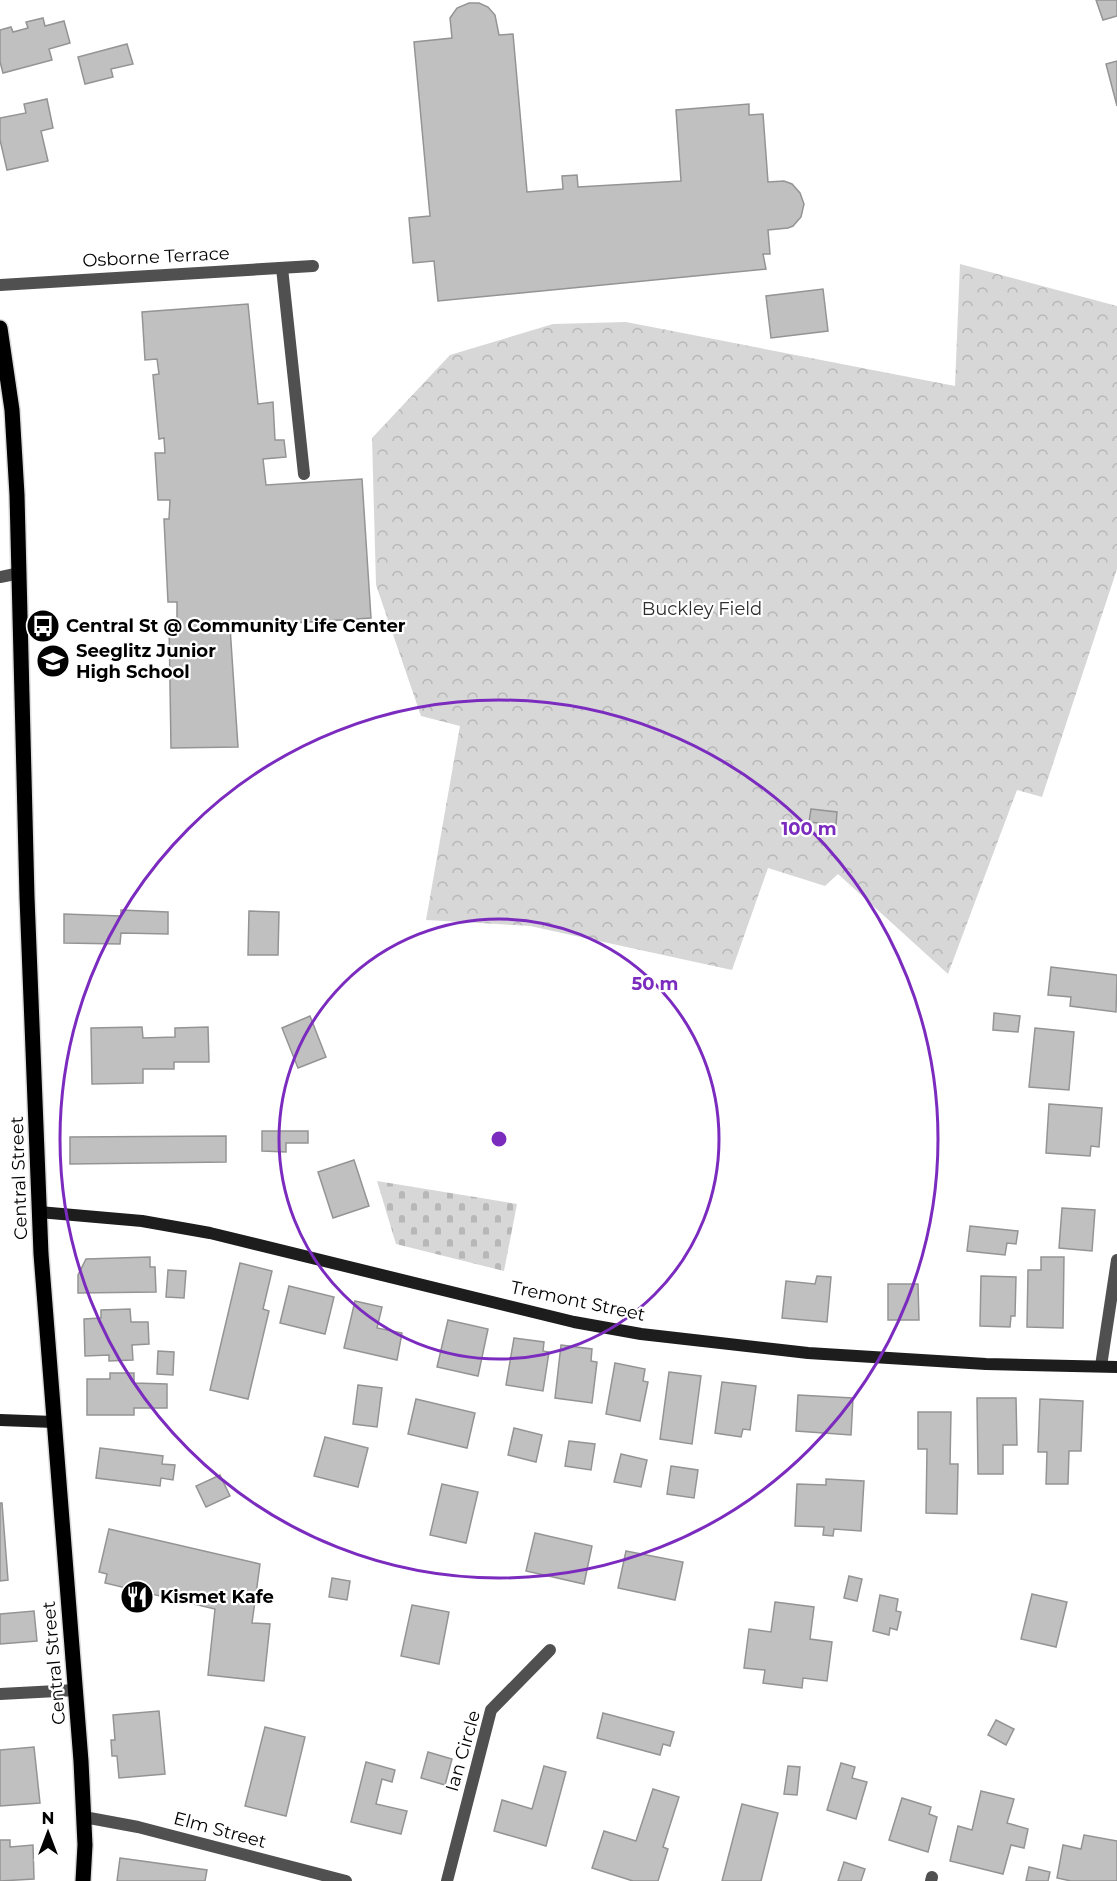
<svg xmlns="http://www.w3.org/2000/svg" width="1117" height="1881" viewBox="0 0 1117 1881" font-family="Montserrat,sans-serif">
	<defs>
		<pattern id="cemetery-stones" width="16" height="16" patternUnits="userSpaceOnUse" patternTransform="scale(1.5)"><rect width="16" height="16" fill="#d7d7d7"/><path d="M2 7V4a2 2 0 0 1 4 0v3zM10 15v-3a2 2 0 0 1 4 0v3z" fill="#b7b7b7"/></pattern>
		<pattern id="park-crowns" width="20" height="18" patternUnits="userSpaceOnUse" patternTransform="scale(1.5)"><rect width="20" height="18" fill="#d7d7d7"/><path d="M2 6a3 3 0 1 1 6 0M12 15a3 3 0 1 1 6 0" fill="none" stroke="#b7b7b7"/></pattern>
	</defs>
	<rect width="100%" height="100%" fill="#fff"/>
	<path fill="url(#cemetery-stones)" d="M 377,1181 L 517,1204 L 504,1271 L 396,1244 Z"/>
	<path fill="url(#park-crowns)" d="M 960,264 L 1117,306 L 1117,569 L 1042,797 L 1017,790 L 948,974 L 838,874 L 825,886 L 768,868 L 732,970 L 530,926 L 426,920 L 460,726 L 421,716 L 376,585 L 372,438 L 450,355 L 553,324 L 626,322 L 955,386 Z"/>
	<g fill="#c0c0c0" stroke="#949494" stroke-width="1.5">
		<path d="M 1096,0 L 1117,0 L 1117,16 L 1103,20 Z"/>
		<path d="M 469,3 L 479,3 L 488,7 L 495,15 L 499,35 L 513,34 L 527,192 L 563,189 L 562,176 L 577,175 L 578,187 L 681,181 L 676,110 L 749,104 L 749,115 L 763,114 L 768,182 L 784,181 L 792,184 L 800,193 L 804,204 L 801,217 L 793,226 L 788,228 L 768,230 L 770,254 L 763,254 L 766,269 L 438,301 L 434,261 L 413,263 L 409,218 L 430,216 L 414,42 L 452,38 L 450,18 L 457,8 Z"/>
		<path d="M 43,18 L 45,26 L 64,21 L 70,43 L 49,49 L 52,60 L 3,73 L 0,62 L 0,30 L 11,27 L 13,32 L 28,28 L 26,22 Z"/>
		<path d="M 127,44 L 133,64 L 111,69 L 113,77 L 85,84 L 78,57 Z"/>
		<path d="M 1117,61 L 1117,106 L 1106,64 Z"/>
		<path d="M 47,99 L 53,128 L 41,131 L 48,161 L 7,170 L 0,140 L 0,118 L 26,113 L 24,104 Z"/>
		<path d="M 823,289 L 828,331 L 771,338 L 766,296 Z"/>
		<path d="M 248,304 L 258,404 L 273,402 L 275,440 L 284,440 L 286,457 L 263,459 L 266,485 L 362,479 L 371,618 L 230,627 L 238,747 L 171,748 L 169,621 L 177,621 L 177,602 L 168,602 L 164,519 L 169,519 L 170,500 L 158,500 L 155,453 L 165,453 L 164,438 L 159,439 L 153,375 L 159,374 L 157,359 L 145,360 L 142,312 Z"/>
		<path d="M 811,809 L 837,812 L 836,825 L 809,822 Z"/>
		<path d="M 121,910 L 168,912 L 168,934 L 121,933 L 120,944 L 64,943 L 64,914 L 121,916 Z"/>
		<path d="M 249,911 L 279,912 L 278,955 L 248,955 Z"/>
		<path d="M 1051,967 L 1117,975 L 1116,1012 L 1070,1006 L 1071,997 L 1048,995 Z"/>
		<path d="M 994,1013 L 1020,1016 L 1018,1032 L 993,1030 Z"/>
		<path d="M 310,1016 L 326,1057 L 298,1068 L 282,1028 Z"/>
		<path d="M 142,1027 L 143,1038 L 175,1037 L 175,1028 L 208,1027 L 209,1062 L 174,1062 L 174,1069 L 143,1069 L 143,1083 L 92,1084 L 91,1028 Z"/>
		<path d="M 1035,1028 L 1074,1032 L 1069,1090 L 1029,1087 Z"/>
		<path d="M 1049,1104 L 1102,1108 L 1099,1147 L 1091,1146 L 1090,1156 L 1046,1153 Z"/>
		<path d="M 262,1131 L 308,1131 L 308,1143 L 286,1143 L 286,1152 L 262,1151 Z"/>
		<path d="M 226,1136 L 226,1162 L 70,1164 L 70,1137 Z"/>
		<path d="M 354,1160 L 369,1206 L 333,1218 L 318,1172 Z"/>
		<path d="M 1062,1208 L 1095,1210 L 1092,1251 L 1059,1248 Z"/>
		<path d="M 970,1226 L 1018,1231 L 1016,1244 L 1007,1243 L 1005,1255 L 967,1251 Z"/>
		<path d="M 150,1257 L 150,1267 L 155,1267 L 156,1292 L 78,1293 L 78,1275 L 86,1259 Z"/>
		<path d="M 1041,1257 L 1064,1257 L 1063,1328 L 1027,1327 L 1028,1270 L 1041,1270 Z"/>
		<path d="M 240,1263 L 272,1271 L 263,1309 L 269,1311 L 248,1399 L 210,1390 Z"/>
		<path d="M 168,1270 L 186,1271 L 184,1298 L 166,1297 Z"/>
		<path d="M 817,1276 L 831,1277 L 827,1322 L 782,1318 L 786,1281 L 815,1284 Z"/>
		<path d="M 981,1276 L 1016,1277 L 1015,1316 L 1011,1316 L 1010,1327 L 980,1326 Z"/>
		<path d="M 888,1284 L 918,1284 L 919,1320 L 888,1320 Z"/>
		<path d="M 289,1286 L 334,1297 L 325,1334 L 280,1323 Z"/>
		<path d="M 355,1301 L 382,1307 L 377,1328 L 402,1333 L 397,1360 L 344,1348 Z"/>
		<path d="M 130,1309 L 131,1322 L 148,1322 L 149,1344 L 132,1345 L 133,1360 L 109,1361 L 109,1355 L 85,1356 L 84,1319 L 101,1318 L 101,1310 Z"/>
		<path d="M 448,1320 L 488,1329 L 478,1376 L 437,1367 Z"/>
		<path d="M 514,1338 L 544,1342 L 543,1351 L 549,1352 L 543,1391 L 506,1385 Z"/>
		<path d="M 561,1345 L 592,1349 L 591,1361 L 597,1362 L 592,1403 L 555,1398 Z"/>
		<path d="M 158,1351 L 174,1352 L 173,1375 L 157,1374 Z"/>
		<path d="M 615,1363 L 645,1369 L 643,1381 L 648,1382 L 640,1421 L 606,1414 Z"/>
		<path d="M 669,1372 L 701,1376 L 692,1444 L 660,1439 Z"/>
		<path d="M 110,1373 L 134,1373 L 134,1383 L 167,1384 L 167,1408 L 134,1408 L 134,1415 L 87,1415 L 87,1379 L 110,1379 Z"/>
		<path d="M 722,1382 L 756,1386 L 750,1430 L 743,1429 L 741,1437 L 715,1433 Z"/>
		<path d="M 358,1385 L 382,1388 L 377,1427 L 353,1424 Z"/>
		<path d="M 798,1395 L 853,1398 L 851,1435 L 796,1431 Z"/>
		<path d="M 977,1398 L 1016,1398 L 1017,1445 L 1003,1445 L 1003,1474 L 978,1474 Z"/>
		<path d="M 416,1399 L 475,1413 L 467,1448 L 408,1434 Z"/>
		<path d="M 1040,1399 L 1083,1401 L 1081,1451 L 1069,1451 L 1068,1484 L 1046,1484 L 1047,1452 L 1038,1452 Z"/>
		<path d="M 918,1412 L 951,1412 L 950,1464 L 958,1464 L 957,1514 L 926,1513 L 927,1449 L 918,1449 Z"/>
		<path d="M 514,1428 L 542,1435 L 536,1462 L 508,1455 Z"/>
		<path d="M 325,1437 L 368,1448 L 358,1487 L 314,1476 Z"/>
		<path d="M 569,1441 L 595,1444 L 591,1470 L 565,1466 Z"/>
		<path d="M 100,1448 L 163,1456 L 162,1464 L 175,1465 L 173,1480 L 161,1478 L 160,1486 L 96,1478 Z"/>
		<path d="M 621,1454 L 647,1460 L 641,1487 L 614,1482 Z"/>
		<path d="M 671,1466 L 698,1470 L 694,1498 L 667,1494 Z"/>
		<path d="M 220,1475 L 230,1496 L 206,1507 L 196,1486 Z"/>
		<path d="M 826,1479 L 864,1481 L 861,1531 L 834,1529 L 833,1536 L 823,1535 L 824,1527 L 795,1526 L 797,1484 L 826,1485 Z"/>
		<path d="M 442,1484 L 478,1492 L 466,1543 L 430,1535 Z"/>
		<path d="M 0,1503 L 2,1503 L 8,1580 L 0,1581 Z"/>
		<path d="M 109,1529 L 260,1564 L 252,1623 L 270,1624 L 264,1681 L 208,1675 L 215,1609 L 105,1583 L 107,1574 L 99,1572 Z"/>
		<path d="M 535,1533 L 592,1546 L 584,1584 L 526,1571 Z"/>
		<path d="M 626,1551 L 683,1562 L 675,1600 L 618,1588 Z"/>
		<path d="M 849,1576 L 862,1579 L 857,1601 L 844,1598 Z"/>
		<path d="M 332,1578 L 350,1581 L 347,1600 L 329,1597 Z"/>
		<path d="M 1032,1594 L 1067,1602 L 1056,1647 L 1021,1639 Z"/>
		<path d="M 880,1595 L 898,1599 L 896,1611 L 901,1612 L 897,1630 L 890,1628 L 889,1635 L 873,1631 Z"/>
		<path d="M 775,1602 L 814,1607 L 810,1639 L 832,1642 L 827,1681 L 803,1678 L 802,1688 L 763,1683 L 765,1670 L 744,1668 L 749,1629 L 771,1632 Z"/>
		<path d="M 412,1605 L 449,1612 L 439,1664 L 401,1656 Z"/>
		<path d="M 34,1611 L 37,1641 L 0,1644 L 0,1614 Z"/>
		<path d="M 159,1711 L 165,1774 L 119,1778 L 117,1756 L 112,1756 L 111,1740 L 115,1740 L 113,1715 Z"/>
		<path d="M 603,1713 L 674,1732 L 670,1746 L 663,1744 L 660,1755 L 597,1738 Z"/>
		<path d="M 996,1720 L 1014,1729 L 1006,1745 L 988,1735 Z"/>
		<path d="M 265,1727 L 305,1737 L 286,1816 L 245,1806 Z"/>
		<path d="M 34,1747 L 40,1803 L 0,1806 L 0,1750 Z"/>
		<path d="M 428,1752 L 452,1759 L 445,1785 L 421,1778 Z"/>
		<path d="M 366,1762 L 395,1770 L 392,1782 L 382,1779 L 376,1804 L 407,1811 L 401,1834 L 351,1822 Z"/>
		<path d="M 841,1763 L 855,1767 L 852,1778 L 867,1782 L 856,1819 L 827,1810 Z"/>
		<path d="M 544,1766 L 566,1772 L 546,1846 L 494,1831 L 502,1800 L 532,1809 Z"/>
		<path d="M 788,1766 L 800,1767 L 797,1795 L 784,1794 Z"/>
		<path d="M 653,1789 L 679,1797 L 663,1847 L 668,1849 L 658,1881 L 633,1881 L 592,1868 L 604,1831 L 636,1841 Z"/>
		<path d="M 981,1791 L 1014,1799 L 1007,1823 L 1028,1829 L 1024,1848 L 1011,1845 L 1003,1874 L 950,1861 L 958,1826 L 972,1830 Z"/>
		<path d="M 902,1798 L 931,1807 L 929,1814 L 937,1817 L 928,1852 L 889,1840 Z"/>
		<path d="M 742,1804 L 778,1813 L 761,1881 L 722,1881 Z"/>
		<path d="M 1084,1835 L 1117,1841 L 1117,1881 L 1071,1881 L 1057,1878 L 1063,1845 L 1081,1849 Z"/>
		<path d="M 0,1840 L 10,1840 L 10,1847 L 33,1845 L 34,1879 L 0,1881 Z"/>
		<path d="M 120,1858 L 207,1870 L 205,1881 L 117,1881 Z"/>
		<path d="M 844,1862 L 865,1869 L 861,1881 L 838,1881 Z"/>
		<path d="M 1029,1867 L 1050,1872 L 1048,1881 L 1026,1881 Z"/>
	</g>
	<g fill="none" stroke-linecap="round" stroke-linejoin="round">
		<g stroke="#dbdbdb" stroke-width="18">
			<path id="primary" d="M 0,328 L 12,410 L 17,495 L 27,897 L 41,1254 L 81,1761 L 85,1845 L 83,1881"/>
		</g>
		<path stroke="#505050" stroke-width="12" d="M 282,268 L 304,474"/>
		<g stroke="#505050" stroke-width="12">
			<path d="M 0,285 L 313,266"/>
			<path d="M 0,577 L 20,573"/>
			<path d="M 1101,1366 L 1117,1260"/>
			<path d="M 0,1694 L 76,1690"/>
			<path d="M 84,1817 L 138,1827 L 346,1881"/>
			<path d="M 447,1881 L 491,1710 L 550,1650"/>
			<path d="M 931,1881 L 932,1877"/>
		</g>
		<g stroke="#1d1d1d" stroke-width="12">
			<path d="M 39,1212 L 142,1221 L 210,1233 L 574,1322 L 641,1334 L 808,1353 L 986,1364 L 1117,1367"/>
			<path d="M 0,1420 L 54,1422"/>
		</g>
		<use href="#primary" stroke="#000" stroke-width="15"/>
	</g>
	<g fill="none" stroke="#7b2cbf" stroke-width="3">
		<circle cx="499" cy="1139" r="220"/>
		<circle cx="499" cy="1139" r="439"/>
	</g>
	<defs>
		<g id="bus-disc" transform="scale(1.725)"><circle r="9.5" fill="#000" stroke="#fff"/><path d="M-5-6H5V4H4V6H2V4H-2V6H-4V4H-5ZM-3.5-4V0h7V-4ZM-3.5 1.2v1.5H-2V1.2ZM2 1.2v1.5H3.5V1.2Z" fill="#fff"/></g>
		<g id="school-disc" transform="scale(1.725)"><circle r="9.5" fill="#000" stroke="#fff"/><path d="M0-5L7-2L0 1L-7-2ZM-4 1L0 2.5L4 1V4Q0 6-4 4Z" fill="#fff"/></g>
		<g id="restaurant-disc" transform="scale(1.725)"><circle r="9.5" fill="#000" stroke="#fff"/><path d="M-5-6h1v4h1v-4h1v4h1v-4h1v5L-1.5 .5V6h-2V.5L-5-1ZM5-6V6H3V1.5H1.5Q1.5-4 5-6Z" fill="#fff"/></g>
	</defs>
	<g fill-rule="evenodd">
		<use href="#bus-disc" x="43" y="626"/>
		<use href="#school-disc" x="53" y="661"/>
		<use href="#restaurant-disc" x="137" y="1597"/>
	</g>
	<g text-anchor="middle" stroke-width="4.5" stroke-linejoin="round" paint-order="stroke">
		<g font-size="18" fill="#000" stroke="#fff">
			<text transform="translate(156 257) rotate(-3)" y="6">Osborne Terrace</text>
			<text transform="translate(19 1178) rotate(-92)" y="6">Central Street</text>
			<text transform="translate(578 1301) rotate(12)" y="6">Tremont Street</text>
			<text transform="translate(54 1663) rotate(-95)" y="6">Central Street</text>
			<text transform="translate(463 1751) rotate(-74)" y="6">Ian Circle</text>
			<text transform="translate(220 1830) rotate(15)" y="6">Elm Street</text>
		</g>
		<g font-size="18" fill="#2e2e2e" stroke="#fff">
			<text x="702" y="615">Buckley Field</text>
		</g>
		<g font-size="18" font-weight="bold" fill="#000" stroke="#fff" text-anchor="start">
			<text x="66" y="632">Central St @ Community Life Center</text>
			<text x="76" y="657">Seeglitz Junior<tspan x="76" dy="21">High School</tspan></text>
			<text x="160" y="1603">Kismet Kafe</text>
		</g>
	</g>
	<circle cx="499" cy="1139" r="9" fill="#7b2cbf" stroke="#fff" stroke-width="3"/>
	<g font-size="18" text-anchor="middle" font-weight="bold" fill="#7b2cbf" stroke="#fff" stroke-width="4.5" stroke-linejoin="round" paint-order="stroke">
		<text x="809" y="835">100 m</text>
		<text x="655" y="990">50 m</text>
	</g>
	<g transform="translate(48 1833)" stroke="#ffffff" stroke-width="4.5" paint-order="stroke">
	<path d="M0-4.5L10 22L0 15L-10 22Z" fill="#000000"/>
	<text y="-9" font-size="16" font-weight="bold" text-anchor="middle" fill="#000000">N</text>
	</g>
</svg>
